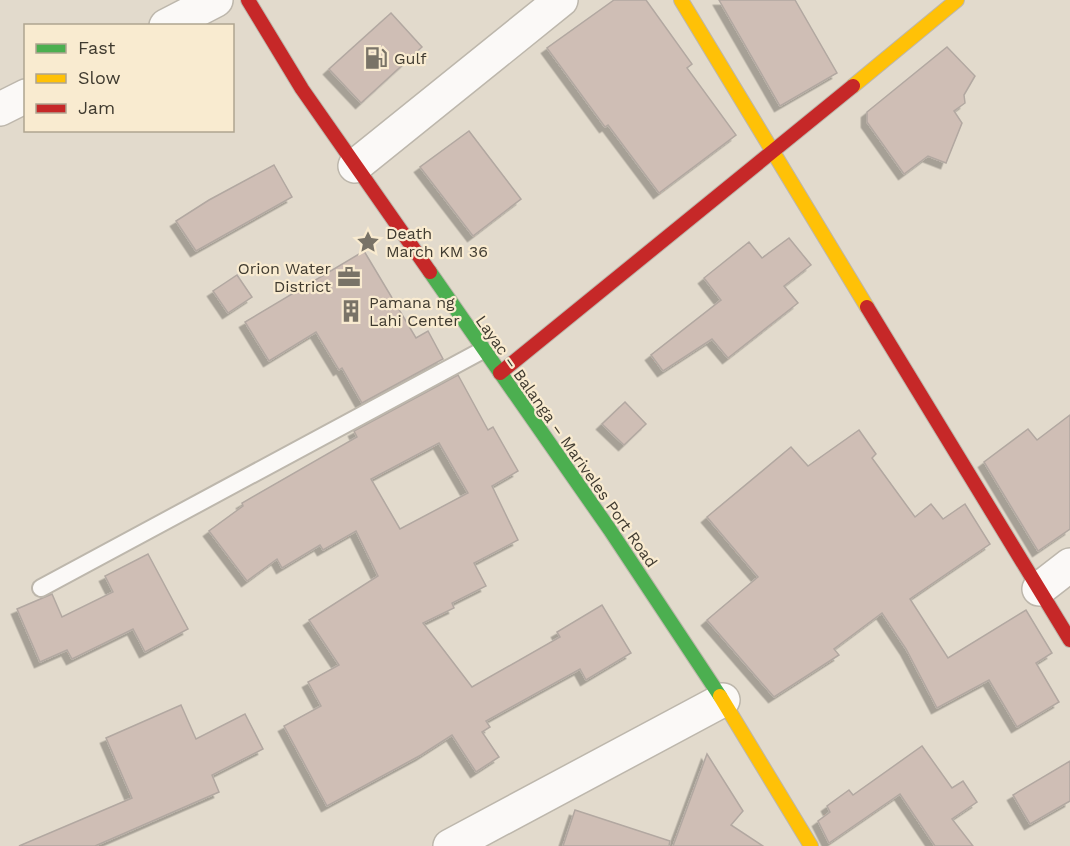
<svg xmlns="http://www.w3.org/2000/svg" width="1070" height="846" viewBox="0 0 1070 846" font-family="'Work Sans',sans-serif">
	<defs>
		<filter id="shadow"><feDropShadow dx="-5.5" dy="5.5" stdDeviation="0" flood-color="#0004"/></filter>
	</defs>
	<rect width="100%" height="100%" fill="#e2dacc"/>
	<g fill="#cfbeb5" stroke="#b2a8a1" stroke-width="1.5" fill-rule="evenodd" filter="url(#shadow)">
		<path d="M 614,0 L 646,0 L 692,64 L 687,68 L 736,135 L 659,193 L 608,125 L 605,127 L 547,48 Z"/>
		<path d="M 719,0 L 795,0 L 837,73 L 780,106 Z"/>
		<path d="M 391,13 L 422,47 L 361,103 L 329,69 Z"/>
		<path d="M 947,47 L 975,76 L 964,95 L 965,103 L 954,111 L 962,123 L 946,163 L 928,156 L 904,174 L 867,122 L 867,112 Z"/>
		<path d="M 469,131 L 521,199 L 473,236 L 420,167 Z"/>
		<path d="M 274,165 L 292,197 L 196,251 L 176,221 L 209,200 Z"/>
		<path d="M 789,238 L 811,265 L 784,286 L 798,303 L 728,358 L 712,339 L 663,371 L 651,355 L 721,300 L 704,278 L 749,242 L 762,258 Z"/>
		<path d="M 364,251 L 416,338 L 428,331 L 443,359 L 362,403 L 342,368 L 339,370 L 316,332 L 269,361 L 245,322 Z"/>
		<path d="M 237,275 L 252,297 L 228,313 L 213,291 Z"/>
		<path d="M 458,375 L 488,430 L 493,427 L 518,471 L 492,486 L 518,540 L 474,563 L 486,586 L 452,603 L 454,608 L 423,623 L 472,687 L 560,637 L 557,632 L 602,605 L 631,653 L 586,680 L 580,669 L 486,721 L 490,727 L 482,732 L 499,757 L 476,772 L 452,735 L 421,755 L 327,806 L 284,726 L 321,706 L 308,682 L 339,665 L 309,620 L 378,576 L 356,531 L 323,550 L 320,545 L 282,568 L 277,559 L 247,581 L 209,531 L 243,506 L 242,503 L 357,437 L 354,431 ZM 439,443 L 468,493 L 400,529 L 371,479 Z"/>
		<path d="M 625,402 L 646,424 L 624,445 L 602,424 Z"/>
		<path d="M 1070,415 L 1070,529 L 1038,551 L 984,462 L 1028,429 L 1037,440 Z"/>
		<path d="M 859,430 L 876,454 L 872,458 L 915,517 L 931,504 L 943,519 L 965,504 L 990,544 L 910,599 L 948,658 L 1026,610 L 1052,653 L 1036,663 L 1059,702 L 1017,727 L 989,680 L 937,708 L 906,649 L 882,613 L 834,649 L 839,655 L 774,697 L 707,620 L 758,577 L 707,517 L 791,447 L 808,466 Z"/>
		<path d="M 148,554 L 188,629 L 145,652 L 133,629 L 72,659 L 67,650 L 40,662 L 17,609 L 52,594 L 62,617 L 113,592 L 105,576 Z"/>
		<path d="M 181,705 L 196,739 L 245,714 L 263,749 L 212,775 L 219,792 L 95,846 L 19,846 L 132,798 L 106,738 Z"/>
		<path d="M 922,746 L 952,788 L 963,781 L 977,802 L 952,819 L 973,846 L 935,846 L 900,794 L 829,843 L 818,821 L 830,812 L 827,806 L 849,790 L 853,795 Z"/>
		<path d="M 707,754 L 743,811 L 731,825 L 763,846 L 673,846 Z"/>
		<path d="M 1070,761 L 1070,801 L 1030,824 L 1013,795 Z"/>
		<path d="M 575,810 L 670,841 L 669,846 L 563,846 Z"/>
	</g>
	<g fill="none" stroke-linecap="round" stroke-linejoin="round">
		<g stroke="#bdb7ac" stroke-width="20">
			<path id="lane" d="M 41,588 L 483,350"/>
		</g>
		<g stroke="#bdb7ac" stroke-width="36">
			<g id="street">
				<path d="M 166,26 L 216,0"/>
				<path d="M 0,109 L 26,96"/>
				<path d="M 355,166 L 561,0"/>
				<path d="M 1039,589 L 1070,565"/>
				<path d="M 450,846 L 723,700"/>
			</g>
		</g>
		<g stroke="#bdb7ac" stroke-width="16">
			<path id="fast" d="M 430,272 L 610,530 L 720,696"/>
		</g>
		<g stroke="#bdb7ac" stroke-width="16">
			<g id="slow">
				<path d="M 681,0 L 867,307"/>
				<path d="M 853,86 L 957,0"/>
				<path d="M 720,696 L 811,846"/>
			</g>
		</g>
		<g stroke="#bdb7ac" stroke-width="16">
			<g id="jam">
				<path d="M 248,0 L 302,89 L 430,272"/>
				<path d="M 867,307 L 1070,640"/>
				<path d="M 500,373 L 853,86"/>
			</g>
		</g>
		<use href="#lane" stroke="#fbf9f7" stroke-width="16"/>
		<use href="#street" stroke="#fbf9f7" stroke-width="33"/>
		<use href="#fast" stroke="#4caf50" stroke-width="14"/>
		<use href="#slow" stroke="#ffc107" stroke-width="14"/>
		<use href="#jam" stroke="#c62828" stroke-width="14"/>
	</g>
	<defs>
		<g id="fuel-bare" transform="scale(1.8)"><path d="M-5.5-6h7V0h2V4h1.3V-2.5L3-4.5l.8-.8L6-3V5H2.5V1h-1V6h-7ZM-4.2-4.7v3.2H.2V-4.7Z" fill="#797367" stroke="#f9ebd0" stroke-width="2.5" paint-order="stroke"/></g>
		<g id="sight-bare" transform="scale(1.8)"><path d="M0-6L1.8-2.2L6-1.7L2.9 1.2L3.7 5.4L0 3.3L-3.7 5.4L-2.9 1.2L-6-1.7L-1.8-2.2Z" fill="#797367" stroke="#f9ebd0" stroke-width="2.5" paint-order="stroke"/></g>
		<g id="office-bare" transform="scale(1.8)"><path d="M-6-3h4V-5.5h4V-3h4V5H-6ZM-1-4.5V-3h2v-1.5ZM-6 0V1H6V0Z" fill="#797367" stroke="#f9ebd0" stroke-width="2.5" paint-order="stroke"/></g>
		<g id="building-bare" transform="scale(1.8)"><path d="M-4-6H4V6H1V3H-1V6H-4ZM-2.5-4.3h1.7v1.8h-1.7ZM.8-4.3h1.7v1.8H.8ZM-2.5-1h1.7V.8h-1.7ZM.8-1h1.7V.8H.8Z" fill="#797367" stroke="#f9ebd0" stroke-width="2.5" paint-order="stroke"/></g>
	</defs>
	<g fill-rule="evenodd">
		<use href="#fuel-bare" x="376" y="58"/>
		<use href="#sight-bare" x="368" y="242"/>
		<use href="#office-bare" x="349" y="277"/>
		<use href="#building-bare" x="351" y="311"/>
	</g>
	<g text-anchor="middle" stroke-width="4.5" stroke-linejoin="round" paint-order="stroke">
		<g font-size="16" fill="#403b30" stroke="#f9ebd0" text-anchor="start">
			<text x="394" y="64">Gulf</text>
			<text x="386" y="239">Death<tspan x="386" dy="18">March KM 36</tspan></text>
			<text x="331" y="274" text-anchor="end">Orion Water<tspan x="331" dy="18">District</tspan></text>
			<text x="369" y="308">Pamana ng<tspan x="369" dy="18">Lahi Center</tspan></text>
		</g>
		<g font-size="16" fill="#403b30" stroke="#f9ebd0">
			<text transform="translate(567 441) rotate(55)" y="6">Layac – Balanga – Mariveles Port Road</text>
		</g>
	</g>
	<rect x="24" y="24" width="210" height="108" fill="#f9ebd0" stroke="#afa590" stroke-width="1.5"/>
	<rect x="36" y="44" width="30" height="9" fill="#4caf50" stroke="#afa590" stroke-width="1.5"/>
	<text x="78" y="54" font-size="18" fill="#403b30">Fast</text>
	<rect x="36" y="74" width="30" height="9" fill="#ffc107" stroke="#afa590" stroke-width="1.5"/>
	<text x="78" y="84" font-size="18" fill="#403b30">Slow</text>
	<rect x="36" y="104" width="30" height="9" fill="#c62828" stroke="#afa590" stroke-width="1.5"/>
	<text x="78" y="114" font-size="18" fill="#403b30">Jam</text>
</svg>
